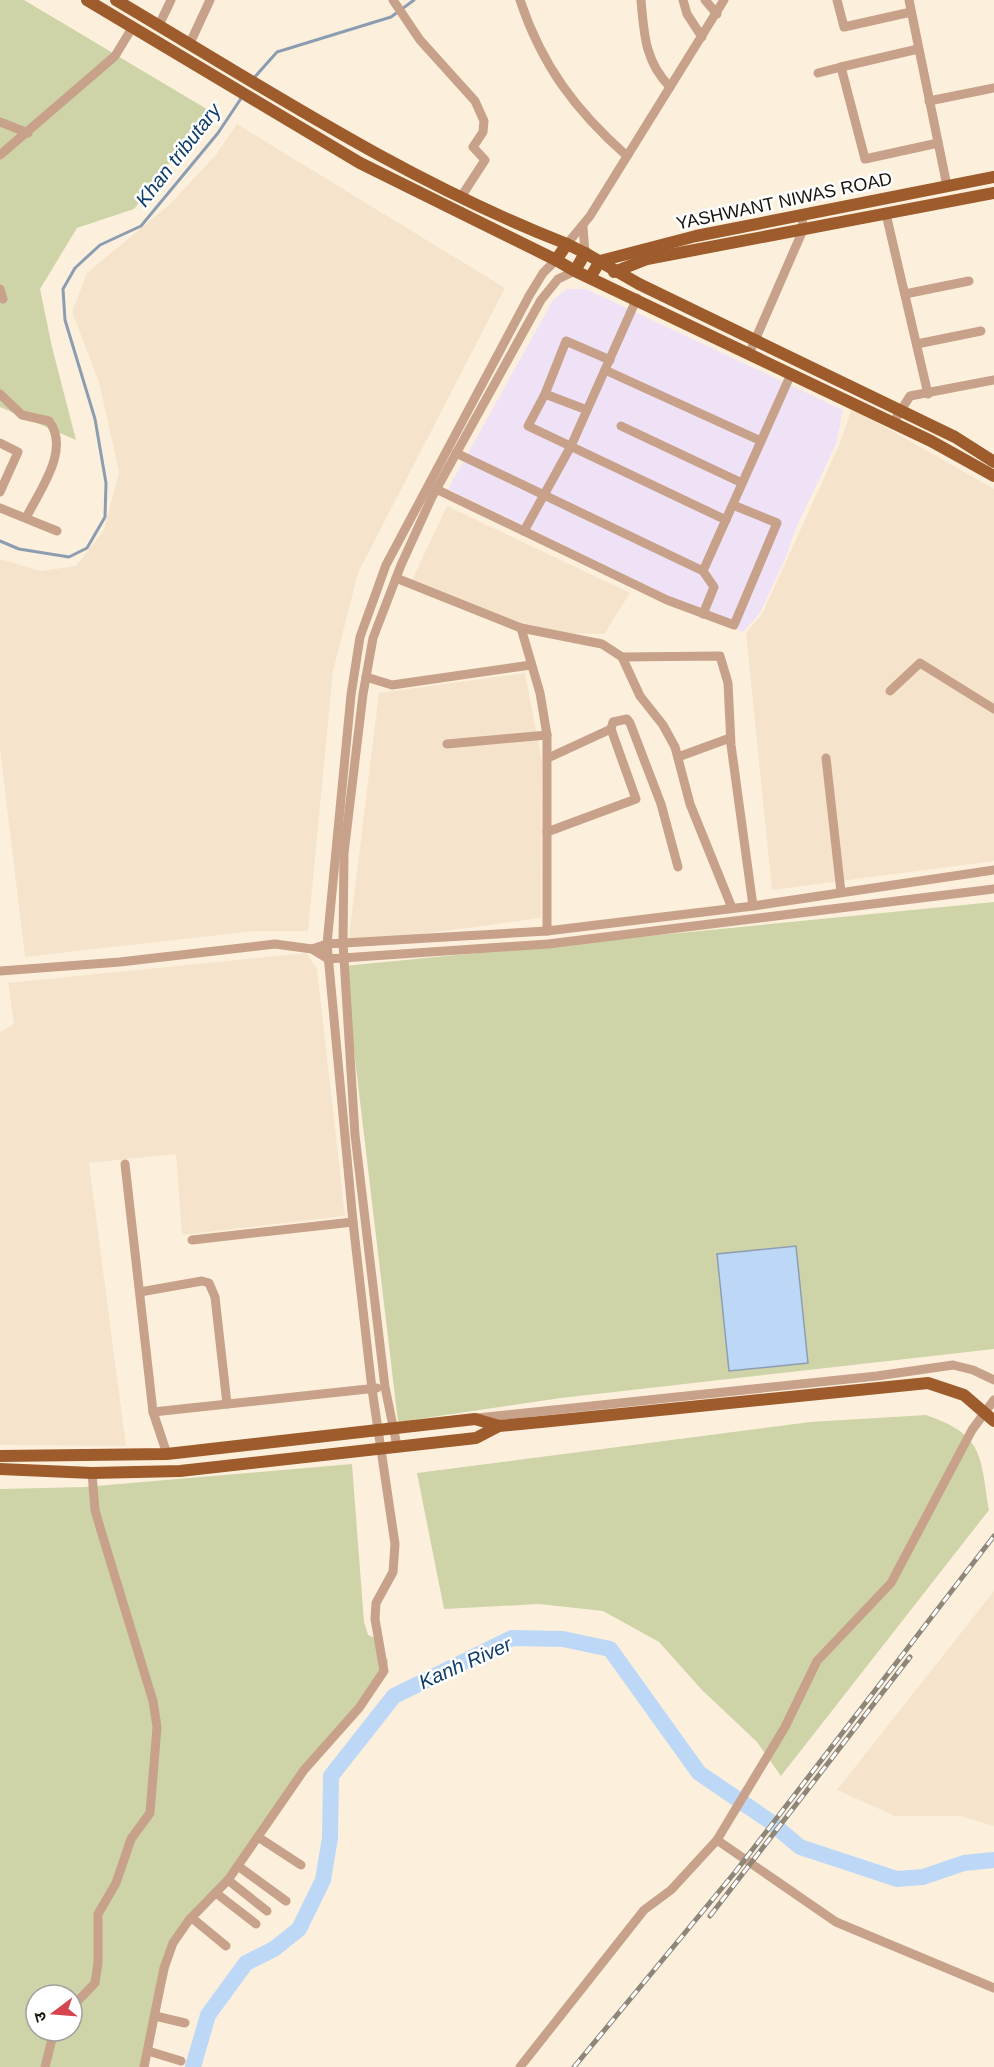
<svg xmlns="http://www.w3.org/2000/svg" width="994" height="2067" viewBox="0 0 994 2067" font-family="Helvetica,'Noto Sans Devanagari',sans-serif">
	<rect width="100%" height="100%" fill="#fcf0dd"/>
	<path fill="#efe2f6" d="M 567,289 L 586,289 L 843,410 L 836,444 L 796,528 L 785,559 L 760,613 L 743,632 L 448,489 L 553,300 Z"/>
	<g fill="#f5e4cb">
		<path d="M 237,124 L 505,288 L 358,573 L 333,671 L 308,931 L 255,931 L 25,957 L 0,749 L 0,559 L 41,571 L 76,566 L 104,530 L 119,472 L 99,382 L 72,312 L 87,273 L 169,205 L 215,156 Z"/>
		<path d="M 852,408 L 994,489 L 994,861 L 772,890 L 746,633 L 762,614 L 840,443 Z"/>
		<path d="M 447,506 L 630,593 L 604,634 L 528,632 L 412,580 Z"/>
		<path d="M 525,673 L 542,761 L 541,918 L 348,944 L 379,693 Z"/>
		<path d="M 306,953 L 317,969 L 345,1216 L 182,1235 L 176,1154 L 89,1163 L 126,1446 L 0,1445 L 0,1032 L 14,1024 L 8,983 Z"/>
		<path d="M 994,1591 L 994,1826 L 960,1816 L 895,1816 L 837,1790 Z"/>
	</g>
	<g fill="#cfd4a8" fill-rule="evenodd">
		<path d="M 0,0 L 24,0 L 210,111 L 134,209 L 77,228 L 40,289 L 52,347 L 76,440 L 0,407 Z"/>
		<path d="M 994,902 L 994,1349 L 561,1398 L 398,1422 L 344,966 Z"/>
		<path d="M 926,1415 C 984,1435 980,1455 989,1510 L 781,1776 L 757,1742 L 702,1690 L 659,1642 L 603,1611 L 539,1604 L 444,1609 L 417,1473 L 810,1422 Z"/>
		<path d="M 352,1464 L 364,1622 L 368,1635 L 375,1638 L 388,1661 L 385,1673 L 323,1749 L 268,1826 L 181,1932 L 170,1964 L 146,2067 L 0,2067 L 0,1489 L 84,1487 ZM 36,1995 L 72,1995 L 72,2031 L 36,2031 Z"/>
	</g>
	<path fill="#bdd8f7" stroke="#8c9db1" stroke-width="1.5" d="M 796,1246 L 808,1363 L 729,1371 L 717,1254 Z"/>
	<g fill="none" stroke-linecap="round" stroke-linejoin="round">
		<g stroke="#8c9db1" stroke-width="3">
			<path d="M 253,79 L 277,52 L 391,17 L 414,0"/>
			<path d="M 0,541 L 19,549 L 69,557 L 87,548 L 105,517 L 106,483 L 95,419 L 65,320 L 63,289 L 75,268 L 100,245 L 141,226 L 218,133 L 242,97"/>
		</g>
		<path stroke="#bdd8f7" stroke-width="16" d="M 193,2067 L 208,2015 L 246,1963 L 274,1949 L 299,1929 L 323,1880 L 330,1838 L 331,1776 L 394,1696 L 512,1638 L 563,1639 L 610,1649 L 699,1773 L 768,1820 L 800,1847 L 897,1879 L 923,1877 L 964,1863 L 994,1860"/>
		<g stroke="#c7a189" stroke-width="9">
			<path d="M 393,0 L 420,40 L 475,101 L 484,121 L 483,132 L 473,147 L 485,160 L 461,197"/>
			<path d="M 520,0 C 542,66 576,111 627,156"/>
			<path d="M 641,0 C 644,34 645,62 670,87"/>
			<path d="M 683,0 L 687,14 L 702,37"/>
			<path d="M 705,0 L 717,14"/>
			<path d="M 837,0 L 844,27 L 911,12"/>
			<path d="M 909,0 L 947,186"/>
			<path d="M 159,25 L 171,0"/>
			<path d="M 190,43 L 210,0"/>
			<path d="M 918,49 L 841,67 L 865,159 L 938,143"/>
			<path d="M 818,73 L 841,67"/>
			<path d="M 929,101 L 994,88"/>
			<path d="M 0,122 L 28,133"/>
			<path d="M 0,155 L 115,56 L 132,28"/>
			<path d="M 886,214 L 928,394"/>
			<path d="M 583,227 L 585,253"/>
			<path d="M 567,244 L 590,216 L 724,0"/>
			<path d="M 0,289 L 3,299"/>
			<path d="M 905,294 L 969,281"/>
			<path d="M 917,344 L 981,331"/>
			<path d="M 749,354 L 803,230 L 802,215"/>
			<path d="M 610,360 L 566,341 L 545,394 L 528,426 L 726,520"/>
			<path d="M 605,370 L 761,441"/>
			<path d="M 0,394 L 22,415 L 49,421 C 71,450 39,491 26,518"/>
			<path d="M 545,394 L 587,410"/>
			<path d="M 893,423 L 910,396 L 994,380"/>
			<path d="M 621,426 L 742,483"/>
			<path d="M 0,443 L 18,452 L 0,492"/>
			<path d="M 456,453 L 703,571 L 714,587 L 703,614"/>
			<path d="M 436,489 L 667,600 L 734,625 L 777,523 L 733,505"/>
			<path d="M 0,508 L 57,531"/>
			<path d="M 524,531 L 571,446 L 637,298"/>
			<path d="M 703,571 L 791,374"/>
			<path d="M 396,578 L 521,628 L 602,644 L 622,657 L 640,696 L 663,725 L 675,747 L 690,804 L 732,908"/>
			<path d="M 521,628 L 540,693 L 547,735 L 547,931"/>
			<path d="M 622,657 L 720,656 L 728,683 L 731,745 L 753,906"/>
			<path d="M 366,677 L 392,685 L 531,665"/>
			<path d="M 890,691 L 920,663 L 994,709"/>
			<path d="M 611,729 L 613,722 L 627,719 L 630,723 L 661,804 L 678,867"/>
			<path d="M 447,744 L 547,735"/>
			<path d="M 678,757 L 730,738"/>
			<path d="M 826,758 L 841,892"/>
			<path d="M 547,832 L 636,799 L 611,729 L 548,758"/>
			<path d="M 312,949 L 327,944 L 547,931 L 753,906 L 994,870"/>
			<path d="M 0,971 L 120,962 L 275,944 L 312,949 L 328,959 L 548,944 L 994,889"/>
			<path d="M 125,1164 L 153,1412 L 167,1454"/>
			<path d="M 192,1240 L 353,1222"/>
			<path d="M 140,1292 L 202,1281 L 209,1283 L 215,1297 L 227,1404"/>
			<path d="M 153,1412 L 377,1388"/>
			<path d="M 477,1418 L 877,1376 L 953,1365 L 973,1370 L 994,1380"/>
			<path d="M 397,1446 L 385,1387 L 355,1135 L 343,943 L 344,853 L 363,694 L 373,638 L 401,565 L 432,497 L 541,300 L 558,279 L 575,271"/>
			<path d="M 258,1837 L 301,1865"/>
			<path d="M 717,1840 L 836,1922 L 994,1988"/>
			<path d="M 238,1866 L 286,1901"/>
			<path d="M 228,1880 L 267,1911"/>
			<path d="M 216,1893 L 256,1924"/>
			<path d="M 192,1918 L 226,1946"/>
			<path d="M 72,2007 L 95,1983 L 98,1963 L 98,1914 L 116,1883 L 131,1839 L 150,1813 L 157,1727 L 153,1701 L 102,1534 L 95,1510 L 92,1473"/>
			<path d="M 155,2016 L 185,2023"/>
			<path d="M 148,2051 L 181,2061"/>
			<path d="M 45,2067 L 54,2031"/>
			<path d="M 144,2067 L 164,1968 L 173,1943 L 189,1920 L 228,1880 L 304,1770 L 359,1708 L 384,1671 L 375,1619 L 376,1603 L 393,1572 L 395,1544 L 372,1389 L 353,1222 L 327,944 L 351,695 L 360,637 L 386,565 L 529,296 L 543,273 L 556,260"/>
			<path d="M 520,2067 L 644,1910 L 671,1890 L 717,1840 L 785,1727 L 817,1661 L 891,1583 L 972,1430 L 994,1400"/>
		</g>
		<g stroke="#9e5c2d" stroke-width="12">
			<path d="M 87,0 L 360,163 L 556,260"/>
			<path d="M 116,0 C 263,87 407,182 567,244"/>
			<path d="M 585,253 L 639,284 L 955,437 L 994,462"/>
			<path d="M 575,271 L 585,253 L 567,244 L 556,260 L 575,271 L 931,441 L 994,476"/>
			<path d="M 614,272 L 647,259 L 994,193"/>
			<path d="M 591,276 L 600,261 L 696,236 L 994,177"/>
			<path d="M 0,1456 L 167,1454 L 475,1419 L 499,1426"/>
			<path d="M 0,1469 L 92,1473 L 180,1471 L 476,1438 L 499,1426 L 541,1422"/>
		</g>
		<g stroke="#8e8679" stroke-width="5">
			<g id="rail">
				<path d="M 710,1916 L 910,1657"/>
				<path d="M 574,2067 L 736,1871 L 994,1536"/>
			</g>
		</g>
		<use href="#rail" stroke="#fff" stroke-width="3" stroke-dasharray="9" stroke-linecap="butt"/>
		<path stroke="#9e5c2d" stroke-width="12" d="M 541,1422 L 928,1383 L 964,1395 L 994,1421"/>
	</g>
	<g text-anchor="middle" stroke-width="5" stroke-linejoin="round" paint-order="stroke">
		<g font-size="18" fill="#18140d" stroke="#fff">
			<text transform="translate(784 201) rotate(-12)" y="6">YASHWANT NIWAS ROAD</text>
		</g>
		<g font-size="20" font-style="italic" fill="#0d3d6b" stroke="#fff">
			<text transform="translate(178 155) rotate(-52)" y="7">Khan tributary</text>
			<text transform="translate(465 1663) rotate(-24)" y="7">Kanh River</text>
		</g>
	</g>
	<g transform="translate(54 2013) rotate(254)"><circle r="28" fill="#ffffff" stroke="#a3a19e" stroke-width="1.5"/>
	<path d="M0-4.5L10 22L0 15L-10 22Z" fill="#d6454f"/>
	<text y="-9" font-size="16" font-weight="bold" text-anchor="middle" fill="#18140d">उ</text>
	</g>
</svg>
